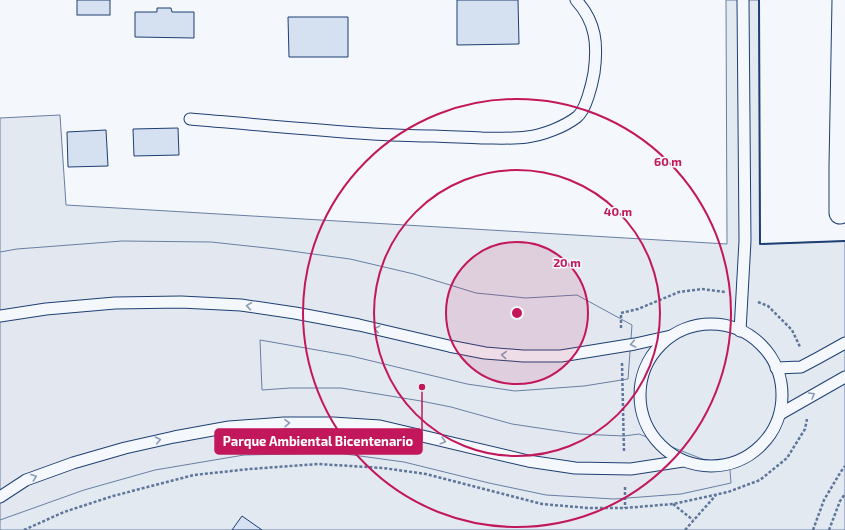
<svg xmlns="http://www.w3.org/2000/svg" width="845" height="530" viewBox="0 0 845 530" font-family="'Exo 2',sans-serif">
	<rect width="100%" height="100%" fill="#f4f7fb"/>
	<path fill="#e3e9f0" stroke="#687fa3" d="M 726,0 L 759,0 L 760,244 L 845,241 L 845,530 L 0,530 L 0,118 L 60,115 L 66,205 L 727,244 Z"/>
	<path fill="#e3e8f0" stroke="#687fa3" d="M 122,241 L 211,242 L 276,249 L 350,259 L 414,274 L 476,293 L 526,298 L 577,295 L 632,325 L 628,379 L 584,386 L 515,391 L 467,384 L 351,356 L 260,340 L 262,390 L 290,388 L 341,388 L 421,401 L 451,407 L 512,424 L 579,434 L 624,436 L 639,434 L 730,470 L 731,483 L 681,494 L 614,499 L 546,495 L 489,483 L 404,462 L 338,453 L 244,455 L 155,470 L 84,490 L 0,520 L 0,252 L 17,249 Z"/>
	<g fill="#d5e0f0" stroke="#1d3f73">
		<rect x="77" y="0" width="33" height="15"/>
		<path d="M 457,0 L 518,0 L 519,44 L 457,45 Z"/>
		<path d="M 157,8 L 171,8 L 172,12 L 194,12 L 194,38 L 135,37 L 135,12 L 157,12 Z"/>
		<path d="M 288,17 L 348,17 L 348,57 L 289,57 Z"/>
		<path d="M 178,128 L 179,155 L 134,156 L 133,129 Z"/>
		<path d="M 106,130 L 108,166 L 68,167 L 67,132 Z"/>
		<path d="M 242,516 L 262,530 L 232,530 Z"/>
	</g>
	<g fill="none" stroke-linecap="round" stroke-linejoin="round">
		<g stroke="#1d3f73" stroke-width="13">
			<g id="lane">
				<path d="M 190,119 C 251,124 312,130 373,134 C 393,135 414,136 434,136 C 450,137 466,137 482,138 C 497,138 512,139 527,137 C 543,135 564,127 577,117 C 586,110 592,84 594,73 C 598,44 596,22 576,0"/>
				<path d="M 0,316 L 46,309 L 115,303 L 181,302 L 241,305 L 295,313 L 359,325 L 449,346 L 485,353 L 523,356 L 561,356 L 635,344 L 671,336"/>
				<circle cx="711" cy="395" r="71"/>
				<path d="M 740,331 L 745,241 L 743,0"/>
				<path d="M 776,368 L 801,367 L 818,358 L 845,343"/>
				<path d="M 780,414 L 845,377"/>
				<path d="M 0,497 L 26,480 L 73,463 L 125,448 L 174,437 L 229,427 L 284,423 L 333,423 L 380,426 L 528,461 L 575,468 L 631,469 L 683,461"/>
			</g>
		</g>
		<g stroke="#1d3f73" stroke-width="23">
			<path id="street" d="M 840,213 L 840,166 L 843,0"/>
		</g>
		<g stroke="#5e769c" stroke-width="2.5" stroke-dasharray="3 2" stroke-linecap="butt">
			<path d="M 758,302 L 768,306 L 792,330 L 800,347"/>
			<path d="M 621,328 L 621,313 L 638,309 L 679,292 L 702,289 L 725,292"/>
			<path d="M 622,363 L 624,452"/>
			<path d="M 625,487 L 625,508"/>
			<path d="M 673,504 L 693,520"/>
			<path d="M 24,530 L 64,512 L 113,496 L 194,475 L 250,469 L 318,464 L 383,468 L 426,474 L 542,504 L 588,508 L 625,508 L 673,504 L 728,492 L 760,480 L 787,458 L 805,429 L 807,419"/>
			<path d="M 685,530 L 716,495"/>
			<path d="M 813,530 L 824,500 L 840,473 L 845,466"/>
			<path d="M 829,530 L 840,501 L 845,494"/>
		</g>
		<use href="#lane" stroke="#f4f7fb" stroke-width="11"/>
		<use href="#street" stroke="#f4f7fb" stroke-width="21"/>
		<path stroke="#1d3f73" stroke-width="2" d="M 759,0 L 760,244 L 845,241"/>
	</g>
	<defs><path id="oneway-chevron" d="M-2-3.5L2.5 0L-2 3.5" fill="none" stroke-width="1.6" stroke-linecap="round" stroke-linejoin="round"/></defs>
	<g stroke="#889bb7">
		<use href="#oneway-chevron" transform="translate(249 306) rotate(-172)"/>
		<use href="#oneway-chevron" transform="translate(377 329) rotate(-167)"/>
		<use href="#oneway-chevron" transform="translate(633 344) rotate(169)"/>
		<use href="#oneway-chevron" transform="translate(504 355) rotate(-175)"/>
		<use href="#oneway-chevron" transform="translate(812 395) rotate(-30)"/>
		<use href="#oneway-chevron" transform="translate(287 423) rotate(-2)"/>
		<use href="#oneway-chevron" transform="translate(158 440) rotate(-12)"/>
		<use href="#oneway-chevron" transform="translate(443 441) rotate(15)"/>
		<use href="#oneway-chevron" transform="translate(34 477) rotate(-20)"/>
	</g>
	<circle cx="517" cy="313" r="71" fill="#c2185b" fill-opacity=".12"/>
	<g fill="none" stroke="#c2185b" stroke-width="2">
		<circle cx="517" cy="313" r="71"/>
		<circle cx="517" cy="313" r="143"/>
		<circle cx="517" cy="313" r="214"/>
	</g>
	<circle cx="517" cy="313" r="6" fill="#c2185b" stroke="#f4f7fb" stroke-width="2"/>
	<g font-size="12" text-anchor="middle" font-weight="bold" fill="#c2185b" stroke="#f4f7fb" stroke-width="3" stroke-linejoin="round" paint-order="stroke">
		<text x="668" y="166">60 m</text>
		<text x="618" y="216">40 m</text>
		<text x="567" y="267">20 m</text>
	</g>
	<path fill="none" stroke="#c2185b" stroke-width="1.5" d="M422 387L422 441"/>
	<circle fill="#c2185b" stroke="#f4f7fb" stroke-width="1.5" cx="422" cy="387" r="4"/>
	<rect fill="#c2185b" stroke="#c2185b" stroke-width="1.5" x="215" y="429" width="207" height="25" rx="4"/>
	<g font-size="13" text-anchor="middle" font-weight="bold" fill="#fff">
		<text x="318" y="446">Parque Ambiental Bicentenario</text>
	</g>
</svg>
